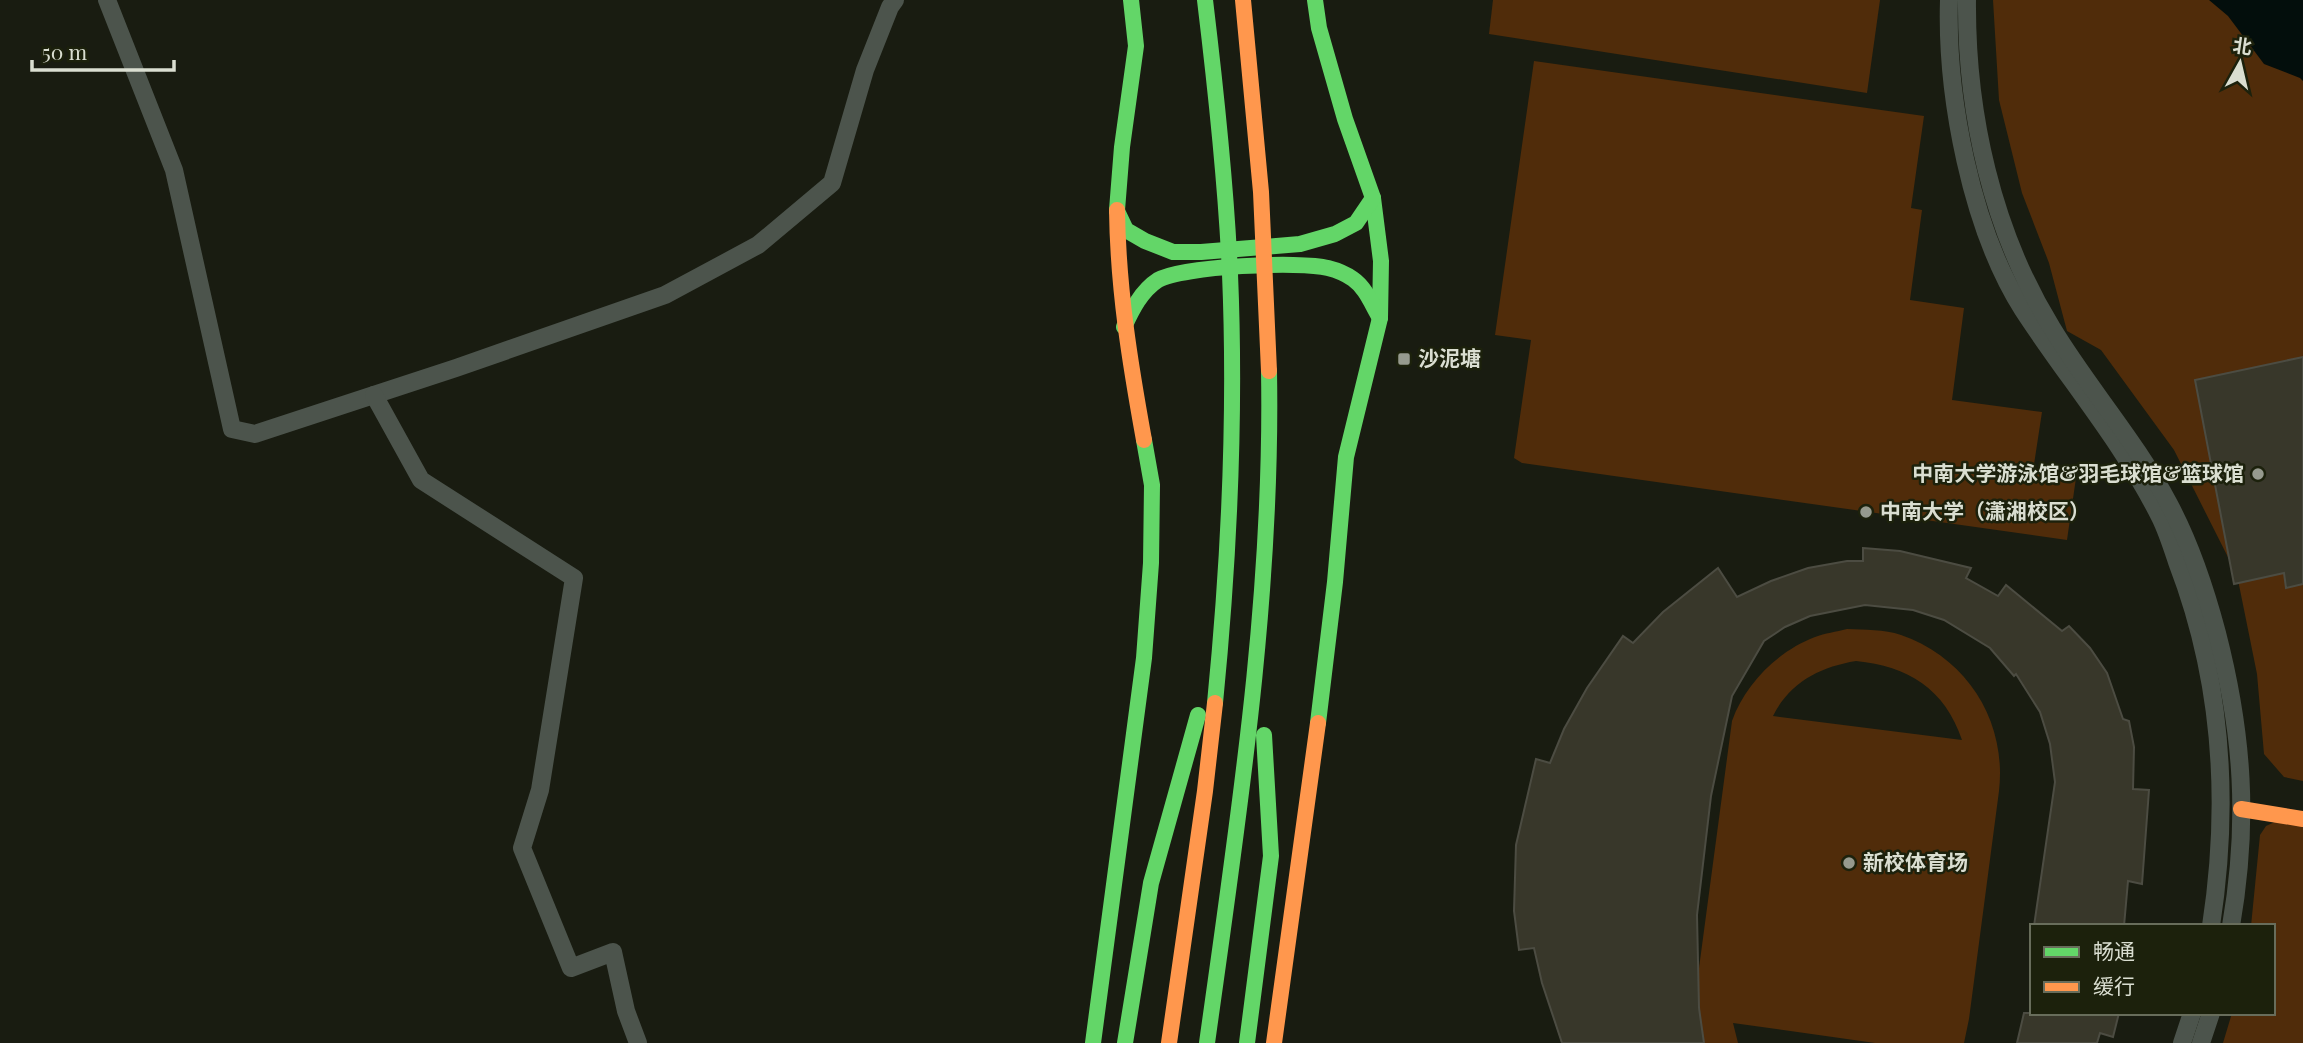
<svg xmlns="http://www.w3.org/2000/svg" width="2303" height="1043" viewBox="0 0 2303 1043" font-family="'Playfair Display','Noto Sans SC',serif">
	<rect width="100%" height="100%" fill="#191c11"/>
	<g fill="#502c0a" fill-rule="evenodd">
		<path d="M 1493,0 L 1880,0 L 1867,93 L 1489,34 Z"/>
		<path d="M 1993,0 L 2303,0 L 2303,781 L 2284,777 L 2264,754 L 2257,674 L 2237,575 L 2174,450 L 2101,350 L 2067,331 L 2049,263 L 2022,193 L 1999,100 Z"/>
		<path d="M 1534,61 L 1924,116 L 1911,208 L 1922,210 L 1910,300 L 1964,308 L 1952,400 L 2042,412 L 2033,471 L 2076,478 L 2067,540 L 1522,463 L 1514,458 L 1531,340 L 1495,335 Z"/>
		<path d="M 1847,629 C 1865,630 1884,629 1901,635 C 1967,658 2007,721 1999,791 L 1969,1019 L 1964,1043 L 1875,1043 L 1733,1023 L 1738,1043 L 1702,1043 L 1699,1033 L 1697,983 L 1732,721 C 1745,684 1778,651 1815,637 C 1825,633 1836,632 1847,629 ZM 1856,661 C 1908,666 1945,689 1962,740 L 1773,716 C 1790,682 1820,667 1856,661 Z"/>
		<path d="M 2277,821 L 2303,821 L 2303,1043 L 2223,1043 L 2232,1013 L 2273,1013 L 2273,926 L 2251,926 L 2260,835 L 2266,826 Z"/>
	</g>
	<path fill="#030e0c" d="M 2209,0 L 2303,0 L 2303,81 L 2300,78 L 2264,64 L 2228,16 Z"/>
	<g fill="#38372a" stroke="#4c4c42" stroke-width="2">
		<path d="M 2303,357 L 2303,584 L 2286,588 L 2284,573 L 2234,584 L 2195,380 Z"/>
		<path d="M 1863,548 L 1900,551 L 1971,568 L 1966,578 L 1998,596 L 2006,585 L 2062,631 L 2069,626 L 2090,648 L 2107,673 L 2123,719 L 2129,721 L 2134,747 L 2133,789 L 2149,790 L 2142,884 L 2128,881 L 2124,926 L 2034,926 L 2055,782 L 2050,744 L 2040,712 L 2016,674 L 2014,676 L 1990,648 L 1944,620 L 1913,610 L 1865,605 L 1810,616 L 1785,627 L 1764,641 L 1732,696 L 1711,796 L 1697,915 L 1699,1008 L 1704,1043 L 1562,1043 L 1542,983 L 1534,948 L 1519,950 L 1514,911 L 1516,845 L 1536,759 L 1550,763 L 1564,729 L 1587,688 L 1623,636 L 1633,643 L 1663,612 L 1718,568 L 1737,597 L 1771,581 L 1808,568 L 1847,561 L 1863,561 Z"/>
		<path d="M 2024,1013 L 2119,1013 L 2113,1037 L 2100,1033 L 2097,1043 L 2017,1043 Z"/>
	</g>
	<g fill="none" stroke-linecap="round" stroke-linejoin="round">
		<g stroke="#4c544c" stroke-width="18">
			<path d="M 107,0 L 174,170 L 232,429 L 255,434 L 456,368 L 665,295 L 758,245 L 832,183 L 865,70 L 890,7 L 895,0"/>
			<path d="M 1949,0 C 1946,96 1971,228 2023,310 C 2068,379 2123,443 2160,517 C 2167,531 2172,547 2177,562 C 2222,679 2230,802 2211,926"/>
			<path d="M 1967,0 C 1966,113 1992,231 2052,328 C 2089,389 2136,441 2169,504 C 2191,545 2205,588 2217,633 C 2243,734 2249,822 2231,926"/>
			<path d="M 374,395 L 421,480 L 574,578 L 540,790 L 522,848 L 571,968 L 613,952 L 626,1011 L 638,1043"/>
			<path d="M 2182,1043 L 2192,1013"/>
			<path d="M 2201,1043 L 2211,1013"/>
		</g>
		<g stroke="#63d668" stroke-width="16">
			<path d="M 1205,0 C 1216,91 1226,182 1230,274 C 1236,416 1229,561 1215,703"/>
			<path d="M 1315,0 L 1319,28 L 1345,119 L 1373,198 L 1381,261 L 1380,318 L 1346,457 L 1335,582 L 1318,723"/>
			<path d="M 1117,210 L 1122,147 L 1136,46 L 1131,0"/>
			<path d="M 1117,211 L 1126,230 L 1145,241 L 1173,252 L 1201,252 L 1300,244 L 1335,234 L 1356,223 L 1373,198"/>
			<path d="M 1124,327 C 1132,310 1141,291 1158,280 C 1182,266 1301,261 1328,268 C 1336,270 1346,274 1353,279 C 1366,288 1372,305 1380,318"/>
			<path d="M 1093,1043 L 1144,658 L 1151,563 L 1152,485 L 1144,440"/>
			<path d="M 1125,1043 L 1151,883 L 1198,715"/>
			<path d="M 1207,1043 C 1238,820 1273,597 1269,371"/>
			<path d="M 1247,1043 L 1271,856 L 1264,735"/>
		</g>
		<g stroke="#ff974d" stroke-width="16">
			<path d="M 1243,0 L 1261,192 L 1269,371"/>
			<path d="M 1117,210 C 1118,289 1130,363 1144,440"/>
			<path d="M 2241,809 L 2303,819"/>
			<path d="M 1169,1043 L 1205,791 L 1215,703"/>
			<path d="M 1274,1043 L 1318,723"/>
		</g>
	</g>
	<g fill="#969a8e" stroke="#1c210c" stroke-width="2.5">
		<rect x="1397" y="352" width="14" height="14" rx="3.5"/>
		<circle cx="2258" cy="474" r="7"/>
		<circle cx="1866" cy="512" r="7"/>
		<circle cx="1849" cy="863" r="7"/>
	</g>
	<g text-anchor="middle" stroke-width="5" stroke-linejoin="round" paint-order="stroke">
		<g font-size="21" font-weight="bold" fill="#daded1" stroke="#1c210c" text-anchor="start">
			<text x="1418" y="366">沙泥塘</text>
			<text x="2244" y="481" text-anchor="end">中南大学游泳馆&amp;羽毛球馆&amp;篮球馆</text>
			<text x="1880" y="519">中南大学（潇湘校区）</text>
			<text x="1863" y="870">新校体育场</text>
		</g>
	</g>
	<rect x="2030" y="924" width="245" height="91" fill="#1c210c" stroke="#686d5b" stroke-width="2"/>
	<rect x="2044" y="947" width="35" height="10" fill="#63d668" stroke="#686d5b" stroke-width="2"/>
	<text x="2093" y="959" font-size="21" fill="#daded1">畅通</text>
	<rect x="2044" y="982" width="35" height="10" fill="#ff974d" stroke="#686d5b" stroke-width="2"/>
	<text x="2093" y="994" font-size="21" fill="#daded1">缓行</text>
	<g transform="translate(2240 63) rotate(8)" stroke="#1c210c" stroke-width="5" paint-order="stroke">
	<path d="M0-5L12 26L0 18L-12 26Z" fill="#daded1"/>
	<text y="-10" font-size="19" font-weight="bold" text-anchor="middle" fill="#daded1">北</text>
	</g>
	<path d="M32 60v10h142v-10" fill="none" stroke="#daded1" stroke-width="3.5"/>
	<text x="42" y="60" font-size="21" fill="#daded1" stroke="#1c210c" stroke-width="5" paint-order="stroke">50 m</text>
</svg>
